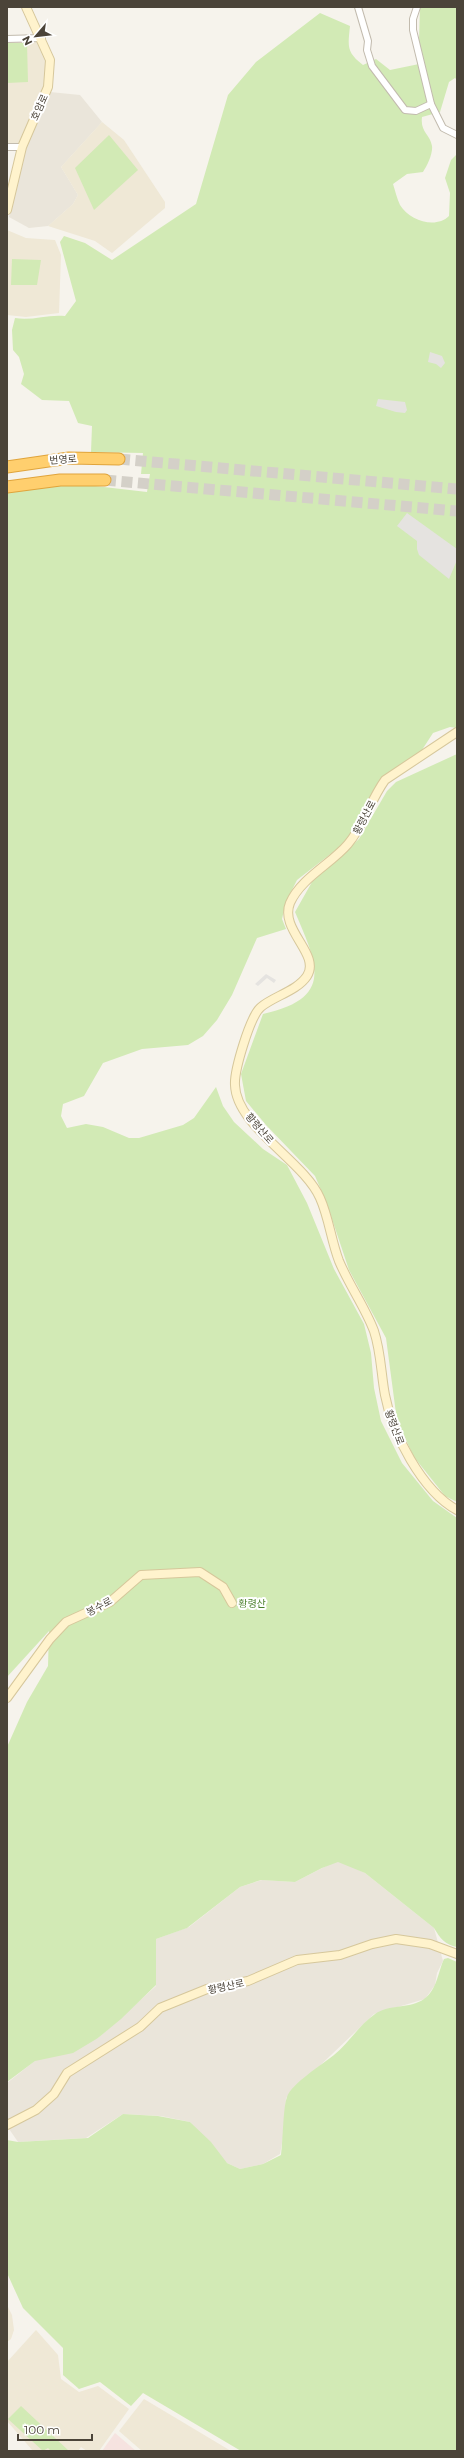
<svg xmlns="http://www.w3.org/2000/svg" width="464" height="2458" viewBox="0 0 464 2458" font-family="Montserrat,'Noto Sans KR',sans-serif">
	<rect width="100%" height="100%" fill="#f6f3ec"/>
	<g fill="#eae5da">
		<path d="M 50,92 L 80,95 L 102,122 L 61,167 L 78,195 L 73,204 L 48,226 L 29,228 L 9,217 L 24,148 Z"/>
		<path d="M 338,1860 L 365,1873 L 434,1928 L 443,1961 L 437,1973 L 435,1985 L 425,1999 L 374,2014 L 286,2098 L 284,2132 L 280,2154 L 263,2164 L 240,2169 L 225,2162 L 190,2122 L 161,2116 L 123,2114 L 86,2138 L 18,2142 L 7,2126 L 7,2083 L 36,2060 L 98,2038 L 156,1986 L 156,1939 L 189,1927 L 240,1887 L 262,1880 L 295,1882 Z"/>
	</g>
	<g fill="#efe8d6">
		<path d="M 7,41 L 39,42 L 48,60 L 47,86 L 19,144 L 7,144 Z"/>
		<path d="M 102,122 L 124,140 L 165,202 L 165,208 L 112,253 L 95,241 L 48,226 L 73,204 L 78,195 L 61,167 Z"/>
		<path d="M 7,230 L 26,238 L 55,240 L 61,255 L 59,313 L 26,317 L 7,315 Z"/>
		<path d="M 7,2305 L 12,2315 L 14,2330 L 11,2339 L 7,2342 Z"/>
		<path d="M 36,2330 L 58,2355 L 61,2379 L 79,2392 L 98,2386 L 129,2409 L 99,2451 L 87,2451 L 81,2447 L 78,2451 L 33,2451 L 7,2421 L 7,2362 Z"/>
		<path d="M 144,2399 L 231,2451 L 142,2451 L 119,2431 Z"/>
	</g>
	<path fill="#f6e3e0" d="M 115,2433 L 136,2451 L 102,2451 Z"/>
	<g fill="#d2eab5">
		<path d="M 420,7 L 457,7 L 457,80 L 455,78 L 449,82 L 440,112 L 422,117 C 420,132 430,134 432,146 C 433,154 427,166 423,172 L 407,174 L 393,184 C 395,190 397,199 400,205 C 410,221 436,229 449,216 L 450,193 L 445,178 L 451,160 L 457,154 L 457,728 L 450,727 L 433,733 L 420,753 L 385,777 L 355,830 L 346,842 L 297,880 L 286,902 L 282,919 L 286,929 L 257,938 L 232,995 L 217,1020 L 203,1036 L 188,1045 L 142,1049 L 103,1063 L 84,1096 L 63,1104 L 61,1116 L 67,1128 L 86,1124 L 103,1127 L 129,1138 L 139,1138 L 183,1125 L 194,1118 L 216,1087 L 223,1106 L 234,1122 L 263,1149 L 287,1165 L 307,1203 L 334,1269 L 364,1324 L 371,1353 L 374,1388 L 381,1421 L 402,1463 L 433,1501 L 457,1518 L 457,1947 C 445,1945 440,1938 434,1928 L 365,1873 L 338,1862 L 322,1868 L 295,1882 L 261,1880 L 240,1887 L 187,1928 L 156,1939 L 156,1985 L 121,2019 L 98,2038 L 73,2053 L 35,2061 L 7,2082 L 7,1747 L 27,1702 L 48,1666 L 49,1631 L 7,1677 L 7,490 L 95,482 L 95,486 L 147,492 L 150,474 L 141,474 L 143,453 L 91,452 L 92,426 L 78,423 L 69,401 L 42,400 L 21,384 L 24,374 L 19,357 L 13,350 L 12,330 L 15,318 C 32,321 48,314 65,316 L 76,301 L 60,242 L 64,236 L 85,243 L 112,260 L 196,204 L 228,95 L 256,62 L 320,13 L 350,26 C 348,46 346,52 363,65 L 376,59 L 390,70 L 424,63 L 419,41 Z"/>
		<path d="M 7,43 L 27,43 L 28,82 L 7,83 Z"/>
		<path d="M 109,135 L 138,170 L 94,210 L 75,168 Z"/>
		<path d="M 12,259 L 41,260 L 37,285 L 11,285 Z"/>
		<path d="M 457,754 L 457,1502 L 445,1496 L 414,1457 L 397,1421 L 386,1338 L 349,1270 L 327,1204 L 315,1176 L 266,1125 L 246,1101 L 241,1074 L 263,1014 C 335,998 317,964 295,912 L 312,882 L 359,839 L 387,791 L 396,782 Z"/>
		<path d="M 448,1958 L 457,1962 L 457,2451 L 241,2451 L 143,2393 L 131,2406 L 100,2382 L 79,2389 L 63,2375 L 63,2348 L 23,2308 L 7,2273 L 7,2140 L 18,2142 L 88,2138 L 123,2114 L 158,2116 L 190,2122 L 211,2142 L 227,2163 L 240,2169 L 263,2164 L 281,2155 C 283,2141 283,2107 287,2097 C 291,2084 323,2064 334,2055 C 349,2043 359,2025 375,2014 C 389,2004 410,2009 424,1999 C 437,1990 438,1972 444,1959 Z"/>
		<path d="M 21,2406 L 69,2451 L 51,2451 L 48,2448 L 43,2451 L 8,2419 Z"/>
	</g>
	<g fill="#e5e3e0">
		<path d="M 430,352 L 442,356 L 445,363 L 441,368 L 436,364 L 428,362 Z"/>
		<path d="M 378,399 L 405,402 L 407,410 L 405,413 L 396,412 L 376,406 Z"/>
		<path d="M 407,513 L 457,549 L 457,560 L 449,579 L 419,555 L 417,549 L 417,541 L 397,526 Z"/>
		<path d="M 266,974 L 276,980 L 274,983 L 267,978 L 258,986 L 255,984 Z"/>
	</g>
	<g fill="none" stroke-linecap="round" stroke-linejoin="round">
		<g stroke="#d4d0c8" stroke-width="11" stroke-dasharray="11 5.5" stroke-linecap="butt">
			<path d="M 119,459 L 457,489"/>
			<path d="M 105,480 L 457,511"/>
		</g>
		<g stroke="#c2bbae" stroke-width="8">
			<g id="street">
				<path d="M 358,7 L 368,41 L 367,50 L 372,66 L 405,110 L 416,111 L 431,104 L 443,128 L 457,135"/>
				<path d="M 417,7 L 413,19 L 413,30 L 431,104"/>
				<path d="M 7,39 L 42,38"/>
				<path d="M 7,147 L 22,147"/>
			</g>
		</g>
		<g stroke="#d6c79b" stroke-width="10">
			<g id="secondary">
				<path d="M 7,210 L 22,147 L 48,87 L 50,60 L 26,7"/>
				<path d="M 457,732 L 385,780 C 370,801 364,825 348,844 C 331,864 301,878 290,903 C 279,930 321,954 307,976 C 297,991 274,996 261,1007 C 250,1016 234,1071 235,1085 C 236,1126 304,1161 320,1198 C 329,1218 331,1240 339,1261 C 349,1285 365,1307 374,1331 C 381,1352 381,1374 385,1395 C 392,1433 422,1491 457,1510"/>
				<path d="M 7,1698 L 50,1639 L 66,1622 L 110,1602 L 141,1575 L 200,1572 L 223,1587 L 232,1603"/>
				<path d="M 7,2125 L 36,2110 L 54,2094 L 67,2073 L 140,2027 L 160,2008 L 207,1989 L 248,1981 L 297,1960 L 340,1955 L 372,1944 L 396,1939 L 430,1944 L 457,1954"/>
			</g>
		</g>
		<g stroke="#e0a43c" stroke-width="13">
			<g id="highway">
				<path d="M 7,467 L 69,458 L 119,459"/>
				<path d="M 7,487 L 60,480 L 105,480"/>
			</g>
		</g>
		<use href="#street" stroke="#fff" stroke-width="6"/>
		<use href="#secondary" stroke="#fff3cd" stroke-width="8"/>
		<use href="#highway" stroke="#ffcf6e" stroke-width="11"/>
	</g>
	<g text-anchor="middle" stroke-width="4" stroke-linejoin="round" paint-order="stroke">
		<g font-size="10" fill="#4b4439" stroke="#fff">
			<text transform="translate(39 107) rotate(-66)" y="4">호암로</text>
			<text transform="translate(63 459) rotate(-4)" y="4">번영로</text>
			<text transform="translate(364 817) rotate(-62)" y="4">황령산로</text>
			<text transform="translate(260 1128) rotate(49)" y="4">황령산로</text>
			<text transform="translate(395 1427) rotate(69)" y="4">황령산로</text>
			<text transform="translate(99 1606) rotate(-29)" y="4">봉수로</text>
			<text transform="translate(226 1986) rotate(-12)" y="4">황령산로</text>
		</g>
		<g font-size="10" fill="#4a7f2a" stroke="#fff">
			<text x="252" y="1607">황령산</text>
		</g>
	</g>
	<rect width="464" height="2458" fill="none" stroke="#4b4439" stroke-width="16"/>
	<g transform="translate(36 36) rotate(242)" stroke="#ffffff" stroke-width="3" paint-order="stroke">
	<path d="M0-3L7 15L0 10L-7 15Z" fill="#4b4439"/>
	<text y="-6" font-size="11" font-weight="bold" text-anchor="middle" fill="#4b4439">N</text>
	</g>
	<path d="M18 2434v6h74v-6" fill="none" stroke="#4b4439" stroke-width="2"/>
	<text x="24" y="2434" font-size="12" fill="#4b4439" stroke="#ffffff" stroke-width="3" paint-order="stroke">100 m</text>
</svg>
